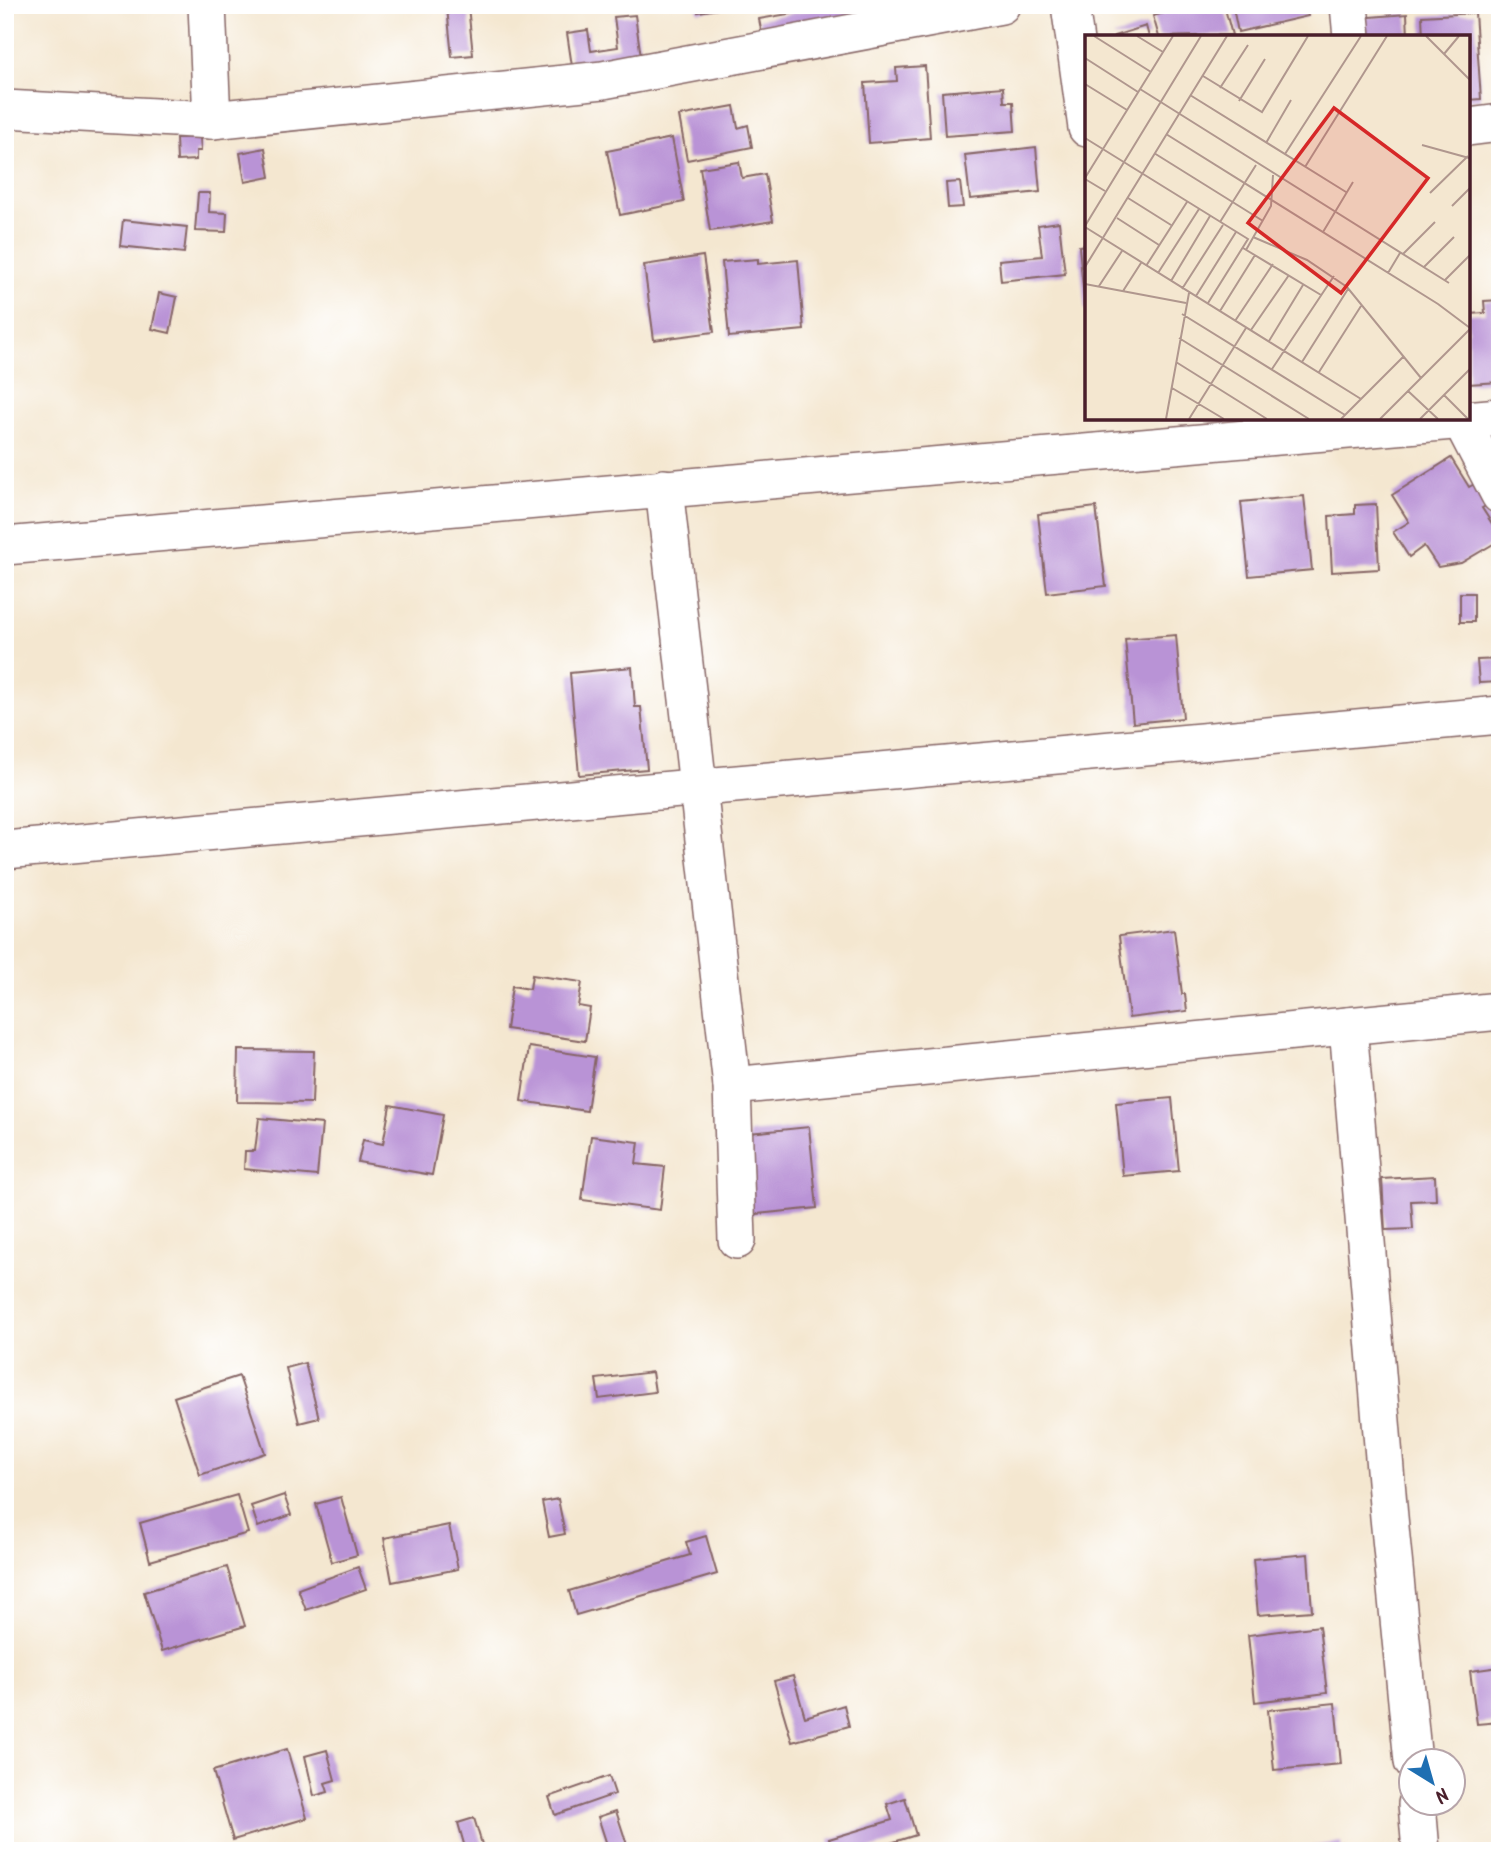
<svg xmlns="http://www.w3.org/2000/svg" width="1505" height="1856" viewBox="0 0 1505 1856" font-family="Kalam,sans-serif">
	<rect width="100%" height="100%" fill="#fff"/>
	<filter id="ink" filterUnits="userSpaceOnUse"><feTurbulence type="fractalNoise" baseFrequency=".0143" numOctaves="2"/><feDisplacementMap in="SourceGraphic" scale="14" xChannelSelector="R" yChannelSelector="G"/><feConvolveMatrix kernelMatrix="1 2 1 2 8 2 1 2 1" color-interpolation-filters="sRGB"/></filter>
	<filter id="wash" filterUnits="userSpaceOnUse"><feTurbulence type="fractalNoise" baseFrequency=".00686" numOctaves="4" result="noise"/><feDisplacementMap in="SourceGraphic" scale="28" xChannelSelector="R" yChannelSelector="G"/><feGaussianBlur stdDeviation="1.57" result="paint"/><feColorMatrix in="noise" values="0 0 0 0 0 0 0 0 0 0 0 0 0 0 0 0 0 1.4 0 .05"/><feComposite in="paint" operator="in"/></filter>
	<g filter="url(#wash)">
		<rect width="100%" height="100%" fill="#f4e7d0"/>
		<g id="blocks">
			<g fill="#b993d6">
				<path d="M 697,5 L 732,5 L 732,7 L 698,12 Z"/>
				<path d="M 840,5 L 861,5 L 864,24 L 763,40 L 759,19 Z"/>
				<path d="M 1193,5 L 1224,5 L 1232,35 L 1159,37 L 1153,16 Z"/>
				<path d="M 1306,5 L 1308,16 L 1238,32 L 1233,8 L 1243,5 Z"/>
				<path d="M 468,6 L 473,55 L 452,57 L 447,8 Z"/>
				<path d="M 1475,13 L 1481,99 L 1468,100 L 1468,37 L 1423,37 L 1422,16 Z"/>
				<path d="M 1407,14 L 1408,37 L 1360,37 L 1358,18 Z"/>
				<path d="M 635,15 L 642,64 L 573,73 L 567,33 L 588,30 L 591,51 L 618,47 L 614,17 Z"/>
				<path d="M 1146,26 L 1149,37 L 1114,37 L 1114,36 Z"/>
				<path d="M 925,66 L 930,138 L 869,143 L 865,83 L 897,81 L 896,68 Z"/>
				<path d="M 1003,87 L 1004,102 L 1013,102 L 1015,131 L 945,136 L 942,92 Z"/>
				<path d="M 734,106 L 738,128 L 748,125 L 752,147 L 687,160 L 679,116 Z"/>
				<path d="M 200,137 L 201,151 L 196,151 L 196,160 L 177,161 L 176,138 Z"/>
				<path d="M 672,138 L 684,202 L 620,215 L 607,151 Z"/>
				<path d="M 1036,147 L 1040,192 L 970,199 L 965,155 Z"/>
				<path d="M 265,148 L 270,177 L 245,182 L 240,153 Z"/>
				<path d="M 739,162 L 742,178 L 765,174 L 773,221 L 710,231 L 700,168 Z"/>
				<path d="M 960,182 L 963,207 L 948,208 L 946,183 Z"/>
				<path d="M 198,193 L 210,193 L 209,212 L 227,213 L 226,232 L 195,231 Z"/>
				<path d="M 123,220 L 187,227 L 184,253 L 120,246 Z"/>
				<path d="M 1059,222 L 1065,274 L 1001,281 L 999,260 L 1042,256 L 1038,225 Z"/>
				<path d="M 1087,245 L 1087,310 L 1085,310 L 1079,246 Z"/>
				<path d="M 703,256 L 714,332 L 654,340 L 644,265 Z"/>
				<path d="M 758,259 L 758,264 L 798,260 L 804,330 L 729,337 L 722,262 Z"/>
				<path d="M 159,293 L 177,297 L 170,333 L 152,329 Z"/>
				<path d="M 1500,300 L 1500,382 L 1468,384 L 1468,314 L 1485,313 L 1484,301 Z"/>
				<path d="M 1451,458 L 1469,487 L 1478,482 L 1491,503 L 1482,508 L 1500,536 L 1500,540 L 1461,563 L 1438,567 L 1424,546 L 1409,557 L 1393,532 L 1409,522 L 1392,495 Z"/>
				<path d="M 1304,496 L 1312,570 L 1249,576 L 1241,502 Z"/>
				<path d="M 1376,504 L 1379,569 L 1332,572 L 1329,516 L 1355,514 L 1355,505 Z"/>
				<path d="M 1096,507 L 1106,586 L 1047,593 L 1038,514 Z"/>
				<rect x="1460" y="593" width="14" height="29"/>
				<path d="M 1176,635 L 1183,718 L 1133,723 L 1125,639 Z"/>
				<path d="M 1500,659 L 1500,682 L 1479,683 L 1477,660 Z"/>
				<path d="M 632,667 L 635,707 L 641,707 L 647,769 L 579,775 L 570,673 Z"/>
				<path d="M 1174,929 L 1182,994 L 1185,994 L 1187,1011 L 1129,1018 L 1119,936 Z"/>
				<path d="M 532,975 L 582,982 L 578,1006 L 590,1008 L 585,1041 L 506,1029 L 512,986 L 530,989 Z"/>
				<path d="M 529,1047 L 595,1057 L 587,1111 L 521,1101 Z"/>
				<path d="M 238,1050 L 314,1051 L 312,1103 L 237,1102 Z"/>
				<path d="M 5,1053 L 9,1053 L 7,1073 L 5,1073 Z"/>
				<path d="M 1172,1098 L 1179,1171 L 1123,1176 L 1116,1103 Z"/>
				<path d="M 390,1105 L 443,1115 L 432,1175 L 358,1162 L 363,1140 L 383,1144 Z"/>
				<path d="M 259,1118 L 322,1124 L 317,1176 L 244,1169 L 245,1151 L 255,1151 Z"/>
				<path d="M 809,1127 L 817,1208 L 746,1215 L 749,1133 Z"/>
				<path d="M 591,1136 L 639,1142 L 636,1164 L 665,1167 L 660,1210 L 582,1200 Z"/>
				<path d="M 1435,1176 L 1436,1200 L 1411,1201 L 1413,1229 L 1385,1230 L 1382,1179 Z"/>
				<path d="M 305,1363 L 319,1418 L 299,1423 L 286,1368 Z"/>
				<path d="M 652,1372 L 655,1392 L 599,1399 L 596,1379 Z"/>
				<path d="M 239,1376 L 265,1453 L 200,1475 L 174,1397 Z"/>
				<path d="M 237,1495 L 248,1533 L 150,1561 L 140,1523 Z"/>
				<path d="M 284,1495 L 291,1515 L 258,1527 L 251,1506 Z"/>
				<path d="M 341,1497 L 357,1555 L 332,1562 L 316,1504 Z"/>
				<path d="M 558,1499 L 565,1534 L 549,1537 L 542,1502 Z"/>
				<path d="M 449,1525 L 458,1569 L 392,1582 L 384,1538 Z"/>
				<path d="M 706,1536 L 717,1574 L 576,1615 L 569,1591 L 690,1555 L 686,1542 Z"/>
				<path d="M 1308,1554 L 1312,1611 L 1258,1615 L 1253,1559 Z"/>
				<path d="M 227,1567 L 245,1626 L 162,1651 L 144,1592 Z"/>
				<path d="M 358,1567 L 366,1589 L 306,1610 L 298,1589 Z"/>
				<path d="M 1319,1626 L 1327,1693 L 1255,1702 L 1248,1635 Z"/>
				<path d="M 1500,1667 L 1500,1722 L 1477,1724 L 1470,1671 Z"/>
				<path d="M 793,1676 L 805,1717 L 844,1705 L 849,1726 L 792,1742 L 774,1681 Z"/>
				<path d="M 1335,1703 L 1341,1764 L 1274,1770 L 1268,1710 Z"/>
				<path d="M 287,1749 L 307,1818 L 233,1840 L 213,1771 Z"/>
				<path d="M 327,1750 L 335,1780 L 325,1783 L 328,1792 L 314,1796 L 305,1756 Z"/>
				<path d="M 609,1776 L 615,1794 L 555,1815 L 549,1797 Z"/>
				<path d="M 905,1798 L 916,1835 L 865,1851 L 832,1851 L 829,1839 L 892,1820 L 887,1804 Z"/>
				<path d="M 616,1811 L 629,1851 L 609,1851 L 598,1817 Z"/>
				<path d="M 474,1818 L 484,1851 L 466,1851 L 458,1823 Z"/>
				<path d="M 1341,1842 L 1342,1851 L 1293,1851 L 1293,1849 Z"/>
			</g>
		</g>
	</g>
	<g filter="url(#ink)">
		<use href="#blocks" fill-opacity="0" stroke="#866565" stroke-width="2"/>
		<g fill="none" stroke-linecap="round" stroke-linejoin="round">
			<g stroke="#866565" stroke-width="40">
				<g id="street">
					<path d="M 207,5 L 212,120"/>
					<path d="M 1070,5 L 1087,128"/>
					<path d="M 1349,5 L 1352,37"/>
					<path d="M 5,109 L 212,120 L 603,80 L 1001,5"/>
					<path d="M 1468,127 L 1500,123"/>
					<path d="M 1460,418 L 1500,495"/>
					<path d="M 664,488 L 732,1086 L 737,1240"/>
					<path d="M 5,546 L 1500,417"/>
					<path d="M 5,850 L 1500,715"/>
					<path d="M 1348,1026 L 1389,1517 L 1413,1762"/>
					<path d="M 732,1086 L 1500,1011"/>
					<path d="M 1417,1804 L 1421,1851"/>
				</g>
			</g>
			<use href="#street" stroke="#fff" stroke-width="37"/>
		</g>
	</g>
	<g transform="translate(1085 35)">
		<rect width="385" height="385" fill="#f4e7d0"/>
		<path fill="none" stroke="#b0978e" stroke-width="2" d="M 9,1 L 66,37M 52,1 L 78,17M 341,1 L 385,45M 359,19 L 374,1M 0,23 L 53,57M 118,41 L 177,77 L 223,1M 0,49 L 42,75M 135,53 L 163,10M 55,54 L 364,248M 105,60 L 261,157M 154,66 L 180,24M 81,99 L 353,269 L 385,293M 0,103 L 163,204 L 123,268M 181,108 L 206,65M 337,110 L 384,123M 69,118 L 178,186M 200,119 L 276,1M 220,132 L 302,1M 0,143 L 88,1M 0,144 L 20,156M 345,158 L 383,121M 43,163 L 86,190M 367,171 L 385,153M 32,183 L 74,210M 135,187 L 171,130M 0,191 L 116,1M 0,192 L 276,364M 238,197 L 268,147M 168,202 L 222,225 L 262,252 L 336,343M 158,213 L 236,260M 161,215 L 186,171 L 188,140M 318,219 L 350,187M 61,231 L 102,167M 0,232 L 142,1M 339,232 L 369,202M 73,238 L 114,174M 303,238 L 315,218M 360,245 L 385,220M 86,246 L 125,181M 0,249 L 101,268M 14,251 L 37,216M 97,254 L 138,190M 38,256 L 56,228M 111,261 L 151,197M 135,276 L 170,220M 97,279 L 260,380M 150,286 L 188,229M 166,295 L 204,240M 94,303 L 224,384M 184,306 L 218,250M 91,327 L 182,384M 217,327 L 263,254M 187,334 L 249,241M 234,337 L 276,271M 87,353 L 139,384M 323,356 L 353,384M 359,360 L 383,384M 81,384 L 104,258M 104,384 L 161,293M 256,384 L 318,322M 295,384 L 385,294M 335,384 L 385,334"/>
		<path fill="#d62828" fill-opacity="0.15" stroke="#d62828" stroke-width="3.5" d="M 249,73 L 343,143 L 256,258 L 163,188 Z"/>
		<rect width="385" height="385" fill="none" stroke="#4a1f2b" stroke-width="3.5"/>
	</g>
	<rect width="1505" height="1856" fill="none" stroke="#fff" stroke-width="28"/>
	<g transform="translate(1432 1782) rotate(143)"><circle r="33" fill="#ffffff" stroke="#b7a5aa" stroke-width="2"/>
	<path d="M0-5L12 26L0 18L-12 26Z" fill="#1f6fb2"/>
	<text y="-10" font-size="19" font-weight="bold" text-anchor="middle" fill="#4a1f2b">N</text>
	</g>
</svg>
